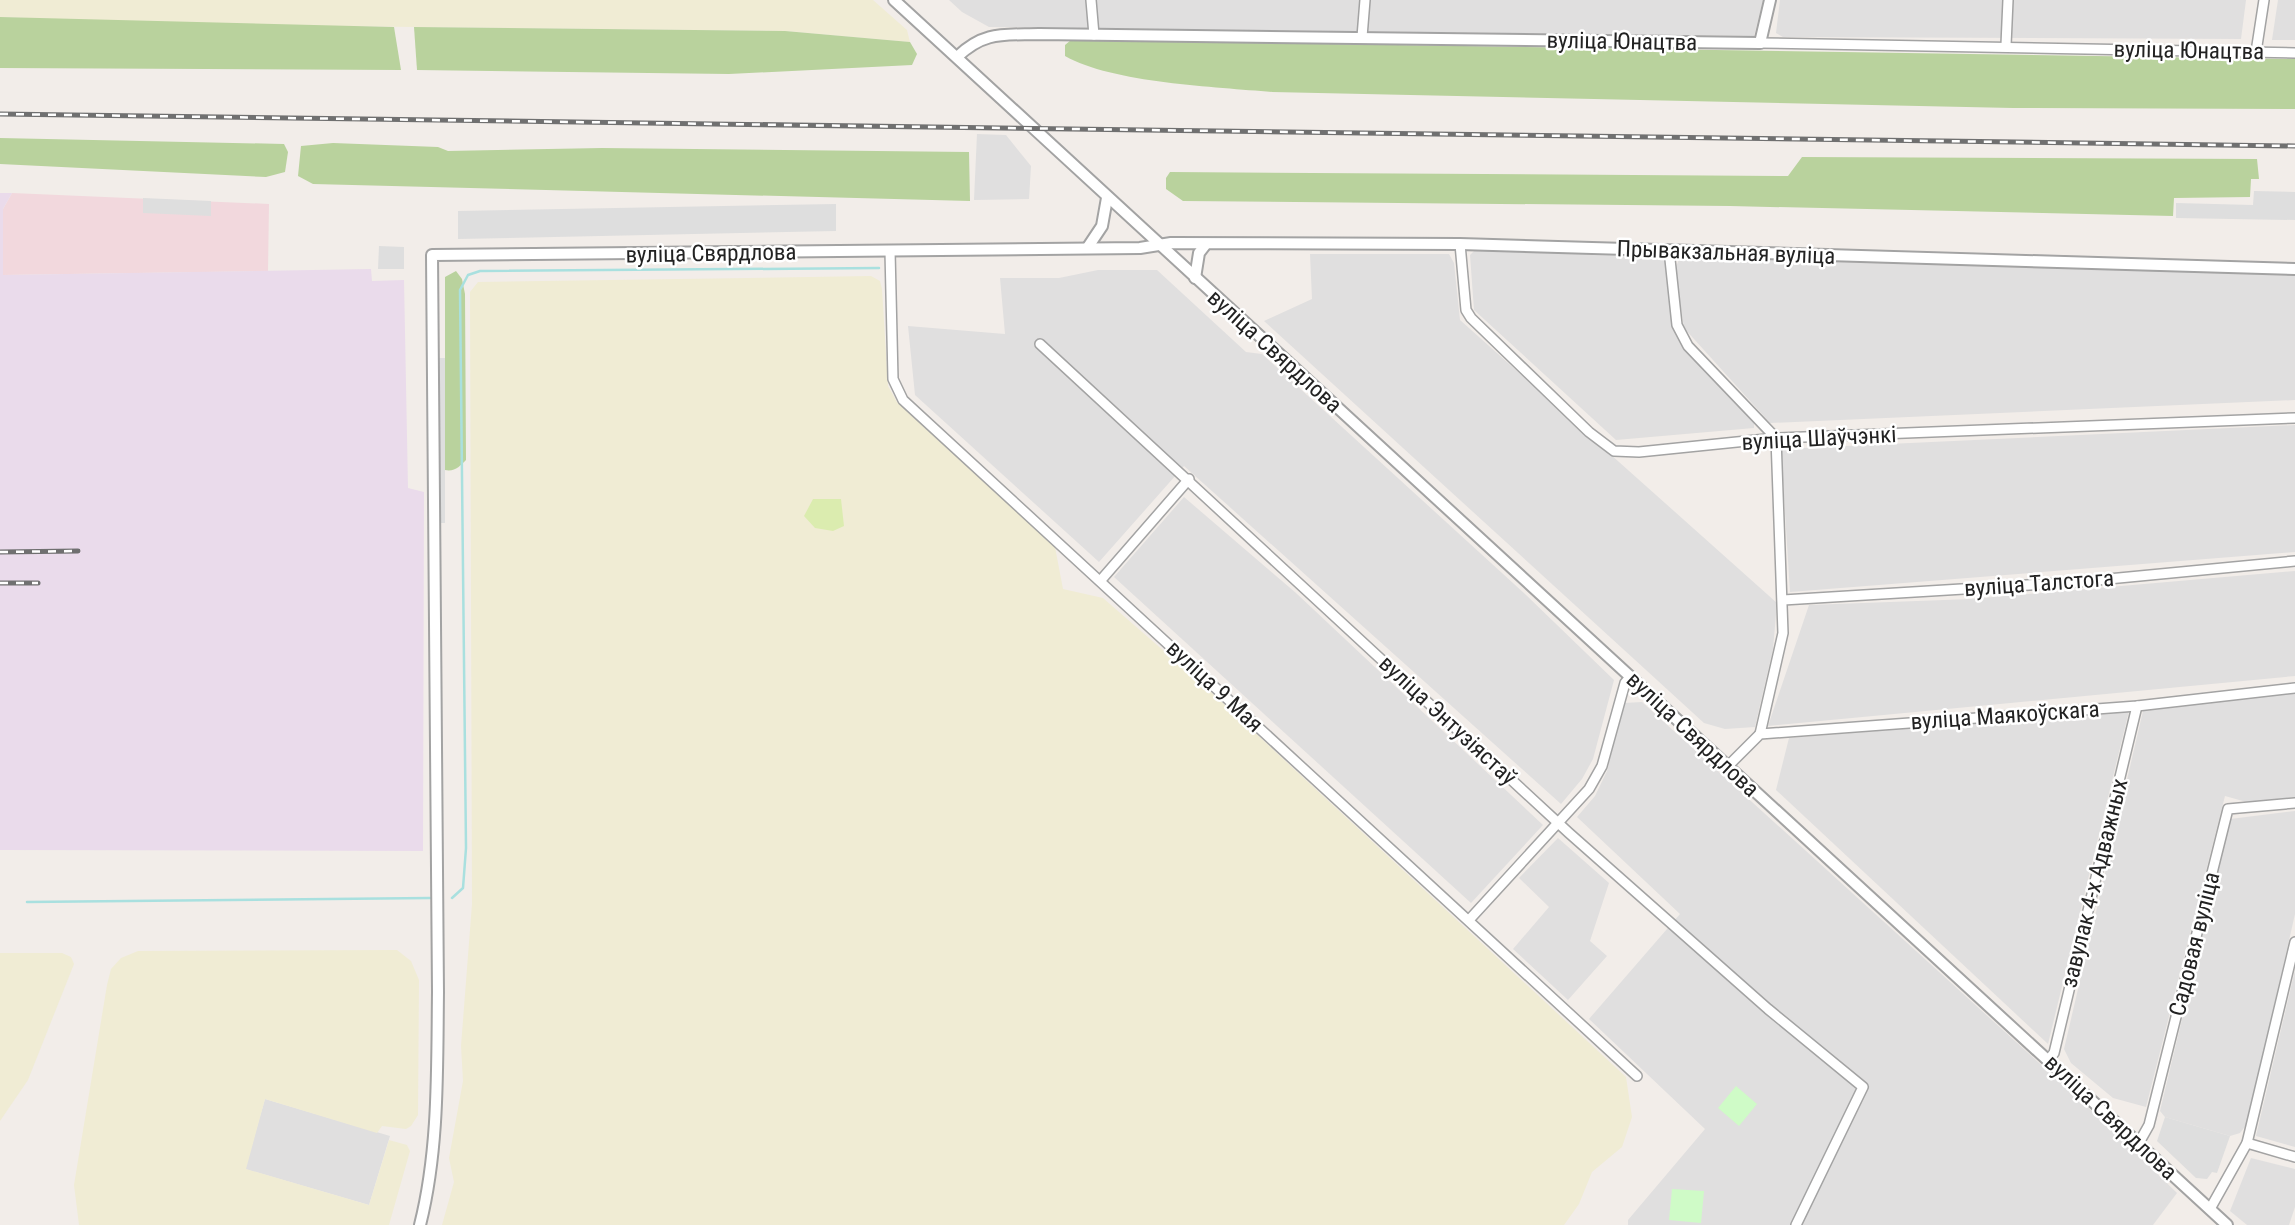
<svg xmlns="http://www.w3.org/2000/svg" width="2295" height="1225" viewBox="0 0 2295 1225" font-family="'Roboto Condensed',sans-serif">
	<rect width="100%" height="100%" fill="#f2ede9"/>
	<g fill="#e0dfdf">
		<path d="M 949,0 L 1763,0 L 1754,36 L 989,27 L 962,12 Z"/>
		<path d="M 1780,0 L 2246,0 L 2241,39 L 1783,37 L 1776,33 Z"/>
		<path d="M 2278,0 L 2295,0 L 2295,40 L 2272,40 Z"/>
		<path d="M 977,134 L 1006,135 L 1031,166 L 1029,199 L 974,200 Z"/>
		<path d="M 1477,248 L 1654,253 L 1665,260 L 1673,328 L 1685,350 L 1754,423 L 1754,428 L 1616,440 L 1474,310 L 1470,255 Z"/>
		<path d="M 1310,254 L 1449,254 L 1454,263 L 1460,320 L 1777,603 L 1773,649 L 1755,727 L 1725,729 L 1704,723 L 1264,321 L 1312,299 Z"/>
		<path d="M 1681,255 L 2295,273 L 2295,400 L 1770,423 L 1684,328 L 1675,269 Z"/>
		<path d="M 1098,270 L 1157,270 L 1246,352 L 1262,354 L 1525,594 L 1614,680 L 1593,759 L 1582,779 L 1561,804 L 1184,466 L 1099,562 L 915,395 L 908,326 L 1005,334 L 1000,278 L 1059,278 Z"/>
		<path d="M 2295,425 L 2295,552 L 1790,592 L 1781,449 Z"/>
		<path d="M 1184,497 L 1296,593 L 1543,825 L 1471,903 L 1114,577 Z"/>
		<path d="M 2295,571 L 2295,676 L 1768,726 L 1809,605 L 1971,599 Z"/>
		<path d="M 2295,693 L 2295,797 L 2250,803 L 2225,796 L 2146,1107 L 2113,1098 L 2071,1063 L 2064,1049 L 2143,711 Z"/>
		<path d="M 1642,702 L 2103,1121 L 2177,1193 L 2153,1225 L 1628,1225 L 1628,1220 L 1705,1129 L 1589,1019 L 1680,914 L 1577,817 L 1595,796 L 1607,771 L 1624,703 Z"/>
		<path d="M 2129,711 L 2048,1044 L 1776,790 L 1789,738 Z"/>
		<path d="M 2295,811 L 2295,914 L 2247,1124 L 2240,1133 L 2230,1136 L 2165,1117 L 2160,1111 L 2230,819 Z"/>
		<path d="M 1558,838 L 1609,883 L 1590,941 L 1607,956 L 1568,1000 L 1513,949 L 1549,907 L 1519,878 Z"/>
		<path d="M 2295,970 L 2295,1147 L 2256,1136 Z"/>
		<path d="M 265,1099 L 390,1136 L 369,1205 L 245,1169 Z"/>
		<path d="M 2251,1158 L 2295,1169 L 2295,1207 L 2289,1225 L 2247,1225 L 2230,1211 Z"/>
	</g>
	<path fill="#f2d8dd" d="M 12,193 L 269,204 L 268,271 L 3,275 L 3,209 Z"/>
	<path fill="#eadbeb" d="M 0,193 L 12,193 L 3,209 L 3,275 L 371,269 L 372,281 L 404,280 L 408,488 L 424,492 L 423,851 L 0,850 Z"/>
	<g fill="#f0ecd4">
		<path d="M 0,0 L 873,0 L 907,30 L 910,42 L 785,31 L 219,25 L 0,17 Z"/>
		<path d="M 871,276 L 880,281 L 882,289 L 888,386 L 897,402 L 1055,547 L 1063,589 L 1103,598 L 1211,692 L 1626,1077 L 1632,1117 L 1622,1147 L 1592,1172 L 1579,1204 L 1564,1225 L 442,1225 L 454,1182 L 449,1158 L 463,1081 L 461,1046 L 472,904 L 470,292 L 478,282 Z"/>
		<path d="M 397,950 L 411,961 L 419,980 L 418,1115 L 411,1126 L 406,1129 L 382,1126 L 377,1133 L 265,1099 L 246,1169 L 369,1205 L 389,1140 L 407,1145 L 410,1151 L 389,1225 L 79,1225 L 74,1185 L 107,985 L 111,969 L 121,958 L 138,951 Z"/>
		<path d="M 0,953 L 62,953 L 71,957 L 74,964 L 28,1080 L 0,1121 Z"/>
	</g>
	<path fill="#dbecaf" d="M 813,499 L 841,499 L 844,526 L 833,531 L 815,528 L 804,516 Z"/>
	<g fill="#b9d29d">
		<path d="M 0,17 L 394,27 L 401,70 L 0,68 Z"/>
		<path d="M 414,27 L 785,31 L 910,42 L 917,54 L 912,65 L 729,74 L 417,70 Z"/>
		<path d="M 1071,40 L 2295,59 L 2295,109 L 2013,108 L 1272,92 C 1217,87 1112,83 1065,56 L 1065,45 Z"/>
		<path d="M 0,138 L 284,144 L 288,152 L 285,172 L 266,177 L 0,164 Z"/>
		<path d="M 333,143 L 438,147 L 448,151 L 602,148 L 969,152 L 970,201 L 313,184 L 298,176 L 301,146 Z"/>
		<path d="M 1802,157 L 2257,159 L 2259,179 L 2251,179 L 2250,197 L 2174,198 L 2173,216 L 1730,206 L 1183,201 L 1166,189 L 1166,178 L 1170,172 L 1788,176 Z"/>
		<path d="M 456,271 L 462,279 L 465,294 L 466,460 C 460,466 455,472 445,470 L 445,277 Z"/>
	</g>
	<g fill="#cffbc7">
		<path d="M 1736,1086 L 1757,1104 L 1739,1126 L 1718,1108 Z"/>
		<path d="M 1672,1189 L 1704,1191 L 1701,1223 L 1669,1220 Z"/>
	</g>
	<g fill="#dedede">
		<path d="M 2254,191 L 2295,192 L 2295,220 L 2176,218 L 2176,203 L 2253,205 Z"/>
		<path d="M 143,198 L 211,201 L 211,216 L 143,213 Z"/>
		<path d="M 836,204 L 836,231 L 458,239 L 458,211 Z"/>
		<path d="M 379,246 L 404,247 L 404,269 L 378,269 Z"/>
		<rect x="439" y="358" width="6" height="165"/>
		<path d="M 2165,1117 L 2230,1136 L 2217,1173 L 2212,1172 L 2207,1179 L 2196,1178 L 2157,1141 Z"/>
	</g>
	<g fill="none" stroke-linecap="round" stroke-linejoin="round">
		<g stroke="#a9e0df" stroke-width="2.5">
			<path d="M 452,898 L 463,888 L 466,848 L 460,290 L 468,275 L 480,271 L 879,268"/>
			<path d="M 27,902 L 430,898"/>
		</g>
		<g stroke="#a3a3a3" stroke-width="12">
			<g id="minor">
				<path d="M 1091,0 L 1094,35"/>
				<path d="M 1362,37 L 1365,0"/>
				<path d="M 1760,43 L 2295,53"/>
				<path d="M 2006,45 L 2008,0"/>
				<path d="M 2256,52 L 2264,0"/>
				<path d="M 1460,244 L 1466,310 L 1471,318 L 1589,432 L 1614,451 L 1639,452 L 1776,438 L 2295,418"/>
				<path d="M 1669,250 L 1677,325 L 1688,346 L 1776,438 L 1783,633 L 1760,734"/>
				<path d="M 890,251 L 893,379 L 903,400 L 1637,1076"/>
				<path d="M 1040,344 L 1569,833 L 1768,1009 L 1863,1087 L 1796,1225"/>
				<path d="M 1101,580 L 1189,479"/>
				<path d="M 1783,600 L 2077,582 L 2295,561"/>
				<path d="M 1728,766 L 1760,734 L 2137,706 L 2295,688"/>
				<path d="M 1469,920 L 1589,789 L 1602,766 L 1625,683 L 1631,676"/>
				<path d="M 2049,1059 L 2054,1053 L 2137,706"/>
				<path d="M 2140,1141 L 2149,1125 L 2228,809 L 2295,803"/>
				<path d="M 2247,1143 L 2295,1157"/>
				<path d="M 2210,1209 L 2247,1143 L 2295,942"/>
			</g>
		</g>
		<g stroke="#a3a3a3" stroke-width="14">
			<g id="tertiary">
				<path d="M 894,0 L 2227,1225"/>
				<path d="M 957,57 C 984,31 1003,35 1039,34 L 1760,43 L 1770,0"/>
				<path d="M 1088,247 L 1102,226 L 1107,198"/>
				<path d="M 1195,278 L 1199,253 L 1206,244"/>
				<path d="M 420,1225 C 439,1150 437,1069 438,992 L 432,255 L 1140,248 L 1171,243 L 1460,244 L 2295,269"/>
			</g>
		</g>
		<use href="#minor" stroke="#fff" stroke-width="9"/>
		<use href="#tertiary" stroke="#fff" stroke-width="10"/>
		<g stroke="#707070" stroke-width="5">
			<g id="rail">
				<path d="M 0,114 L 2295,146"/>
				<path d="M 0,552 L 78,551"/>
				<path d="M 0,583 L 38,583"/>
			</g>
		</g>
		<use href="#rail" stroke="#fff" stroke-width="2.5" stroke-dasharray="8" stroke-linecap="butt"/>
	</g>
	<g text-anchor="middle" stroke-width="5" stroke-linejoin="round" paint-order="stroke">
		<g font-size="23" fill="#222" stroke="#fff">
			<text transform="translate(1622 41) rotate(1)" y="8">вуліца Юнацтва</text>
			<text transform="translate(2189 50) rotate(1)" y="8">вуліца Юнацтва</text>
			<text transform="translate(1726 252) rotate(2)" y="8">Прывакзальная вуліца</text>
			<text transform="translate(711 253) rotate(-1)" y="8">вуліца Свярдлова</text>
			<text transform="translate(1275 351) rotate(42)" y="8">вуліца Свярдлова</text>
			<text transform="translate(1819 438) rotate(-3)" y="8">вуліца Шаўчэнкі</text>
			<text transform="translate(2039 583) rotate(-4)" y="8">вуліца Талстога</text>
			<text transform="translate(1215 686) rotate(43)" y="8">вуліца 9 Мая</text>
			<text transform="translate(2005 715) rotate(-4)" y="8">вуліца Маякоўскага</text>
			<text transform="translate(1448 720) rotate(43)" y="8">вуліца Энтузіястаў</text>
			<text transform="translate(1693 734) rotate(43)" y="8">вуліца Свярдлова</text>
			<text transform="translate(2094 883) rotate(-76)" y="8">завулак 4-х Адважных</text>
			<text transform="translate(2194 944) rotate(-76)" y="8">Садовая вуліца</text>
			<text transform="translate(2111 1117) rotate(43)" y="8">вуліца Свярдлова</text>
		</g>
	</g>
</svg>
